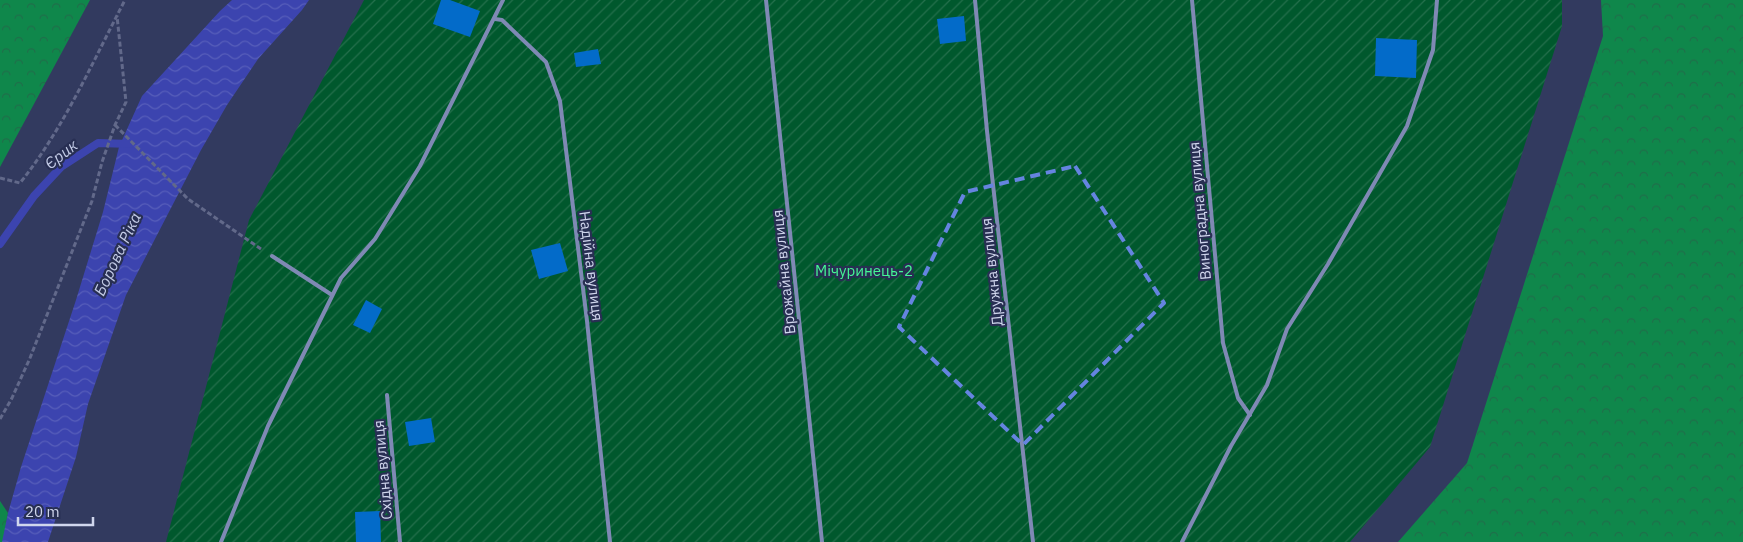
<svg xmlns="http://www.w3.org/2000/svg" width="1743" height="542" viewBox="0 0 1743 542" font-family="'IBM Plex Sans',sans-serif">
	<defs>
		<pattern id="forest-crowns" width="20" height="18" patternUnits="userSpaceOnUse" patternTransform="scale(1.25)"><rect width="20" height="18" fill="#0f874b"/><path d="M2 6a3 3 0 1 1 6 0M12 15a3 3 0 1 1 6 0" fill="none" stroke="#1f6e4a"/></pattern>
		<pattern id="garden-furrows" width="10" height="10" patternUnits="userSpaceOnUse" patternTransform="scale(1.25)"><rect width="10" height="10" fill="#00582d"/><path d="M-1 1l2-2M0 10L10 0M9 11l2-2" fill="none" stroke="#246f4c"/></pattern>
		<pattern id="water-waves" width="16" height="10" patternUnits="userSpaceOnUse" patternTransform="scale(1.25)"><rect width="16" height="10" fill="#3c44af"/><path d="M0 5q4-4 8 0t8 0" fill="none" stroke="#575eba"/></pattern>
	</defs>
	<rect width="100%" height="100%" fill="#323a5f"/>
	<g fill="url(#forest-crowns)">
		<path d="M 0,0 L 90,0 L 0,167 Z"/>
		<path d="M 1601,0 L 1743,0 L 1743,542 L 1398,542 L 1467,463 L 1603,36 Z"/>
		<path d="M 0,501 L 8,513 L 3,542 L 0,542 Z"/>
	</g>
	<path fill="url(#garden-furrows)" d="M 364,0 L 1562,0 L 1562,26 L 1430,447 L 1350,542 L 166,542 L 249,220 Z"/>
	<path fill="url(#water-waves)" d="M 232,0 L 309,0 L 302,10 L 258,59 L 227,105 L 201,150 L 126,295 L 88,404 L 76,457 L 48,542 L 2,542 L 8,513 L 21,467 L 76,300 L 103,212 L 119,147 L 142,96 L 220,11 Z"/>
	<g fill="none" stroke-linecap="round" stroke-linejoin="round">
		<path stroke="#3c44af" stroke-width="8" d="M 0,244 L 34,196 L 61,167 L 98,143 L 131,144"/>
	</g>
	<g fill="#036bc9">
		<path d="M 441,0 L 450,0 L 480,11 L 470,37 L 433,24 Z"/>
		<path d="M 964,16 L 966,41 L 940,44 L 937,19 Z"/>
		<path d="M 1376,38 L 1417,40 L 1416,78 L 1375,76 Z"/>
		<path d="M 598,49 L 601,64 L 576,67 L 574,53 Z"/>
		<path d="M 560,243 L 568,271 L 539,279 L 531,250 Z"/>
		<path d="M 366,300 L 382,309 L 370,333 L 353,325 Z"/>
		<path d="M 431,418 L 435,442 L 409,446 L 405,422 Z"/>
		<path d="M 380,511 L 381,542 L 356,542 L 355,512 Z"/>
	</g>
	<g fill="none" stroke-linecap="round" stroke-linejoin="round">
		<g stroke="#62698a" stroke-width="3" stroke-dasharray="5 2.5" stroke-linecap="butt">
			<path d="M 115,125 L 188,199 L 261,249"/>
			<path d="M 0,178 L 20,183 C 64,128 92,63 125,0"/>
			<path d="M 0,419 L 12,398 L 30,358 L 92,201 L 102,162 L 115,125 L 126,102 L 117,16"/>
		</g>
		<g stroke="#7f89b4" stroke-width="4">
			<path d="M 766,0 L 822,542"/>
			<path d="M 975,0 L 987,131 L 1033,542"/>
			<path d="M 1192,0 L 1223,343 L 1238,398 L 1250,415"/>
			<path d="M 495,19 L 502,20 L 546,62 L 560,101 L 587,321 L 610,542"/>
			<path d="M 272,256 L 332,295"/>
			<path d="M 387,395 L 400,542"/>
			<path d="M 221,542 L 268,426 L 341,278 L 375,239 L 420,166 L 503,0"/>
			<path d="M 1182,542 L 1231,446 L 1267,385 L 1287,329 L 1328,264 L 1407,126 L 1433,50 L 1437,0"/>
		</g>
	</g>
	<path fill="none" stroke="#6584e0" stroke-width="4" stroke-dasharray="10 6" stroke-linejoin="round" d="M 1075,166 L 1164,303 L 1023,445 L 899,327 L 965,192 Z"/>
	<g text-anchor="middle" stroke-width="4.5" stroke-linejoin="round" paint-order="stroke">
		<g font-size="15" fill="#d0d6ed" stroke="#282f53">
			<text transform="translate(1200 211) rotate(-95)" y="5">Виноградна вулиця</text>
			<text transform="translate(591 266) rotate(83)" y="5">Надійна вулиця</text>
			<text transform="translate(784 272) rotate(-96)" y="5">Врожайна вулиця</text>
			<text transform="translate(992 272) rotate(-96)" y="5">Дружна вулиця</text>
			<text transform="translate(383 470) rotate(-95)" y="5">Східна вулиця</text>
		</g>
		<g font-size="15" fill="#44f795" stroke="#282f53">
			<text x="864" y="276">Мічуринець-2</text>
		</g>
		<g font-size="16" font-style="italic" fill="#c3cbe6" stroke="#282f53">
			<text transform="translate(61 154) rotate(-38)" y="6">Єрик</text>
			<text transform="translate(117 254) rotate(-65)" y="6">Борова Ріка</text>
		</g>
	</g>
	<path d="M18 517v8h75v-8" fill="none" stroke="#d0d6ed" stroke-width="2.5"/>
	<text x="25" y="517" font-size="15" fill="#d0d6ed" stroke="#282f53" stroke-width="4" paint-order="stroke">20 m</text>
</svg>
